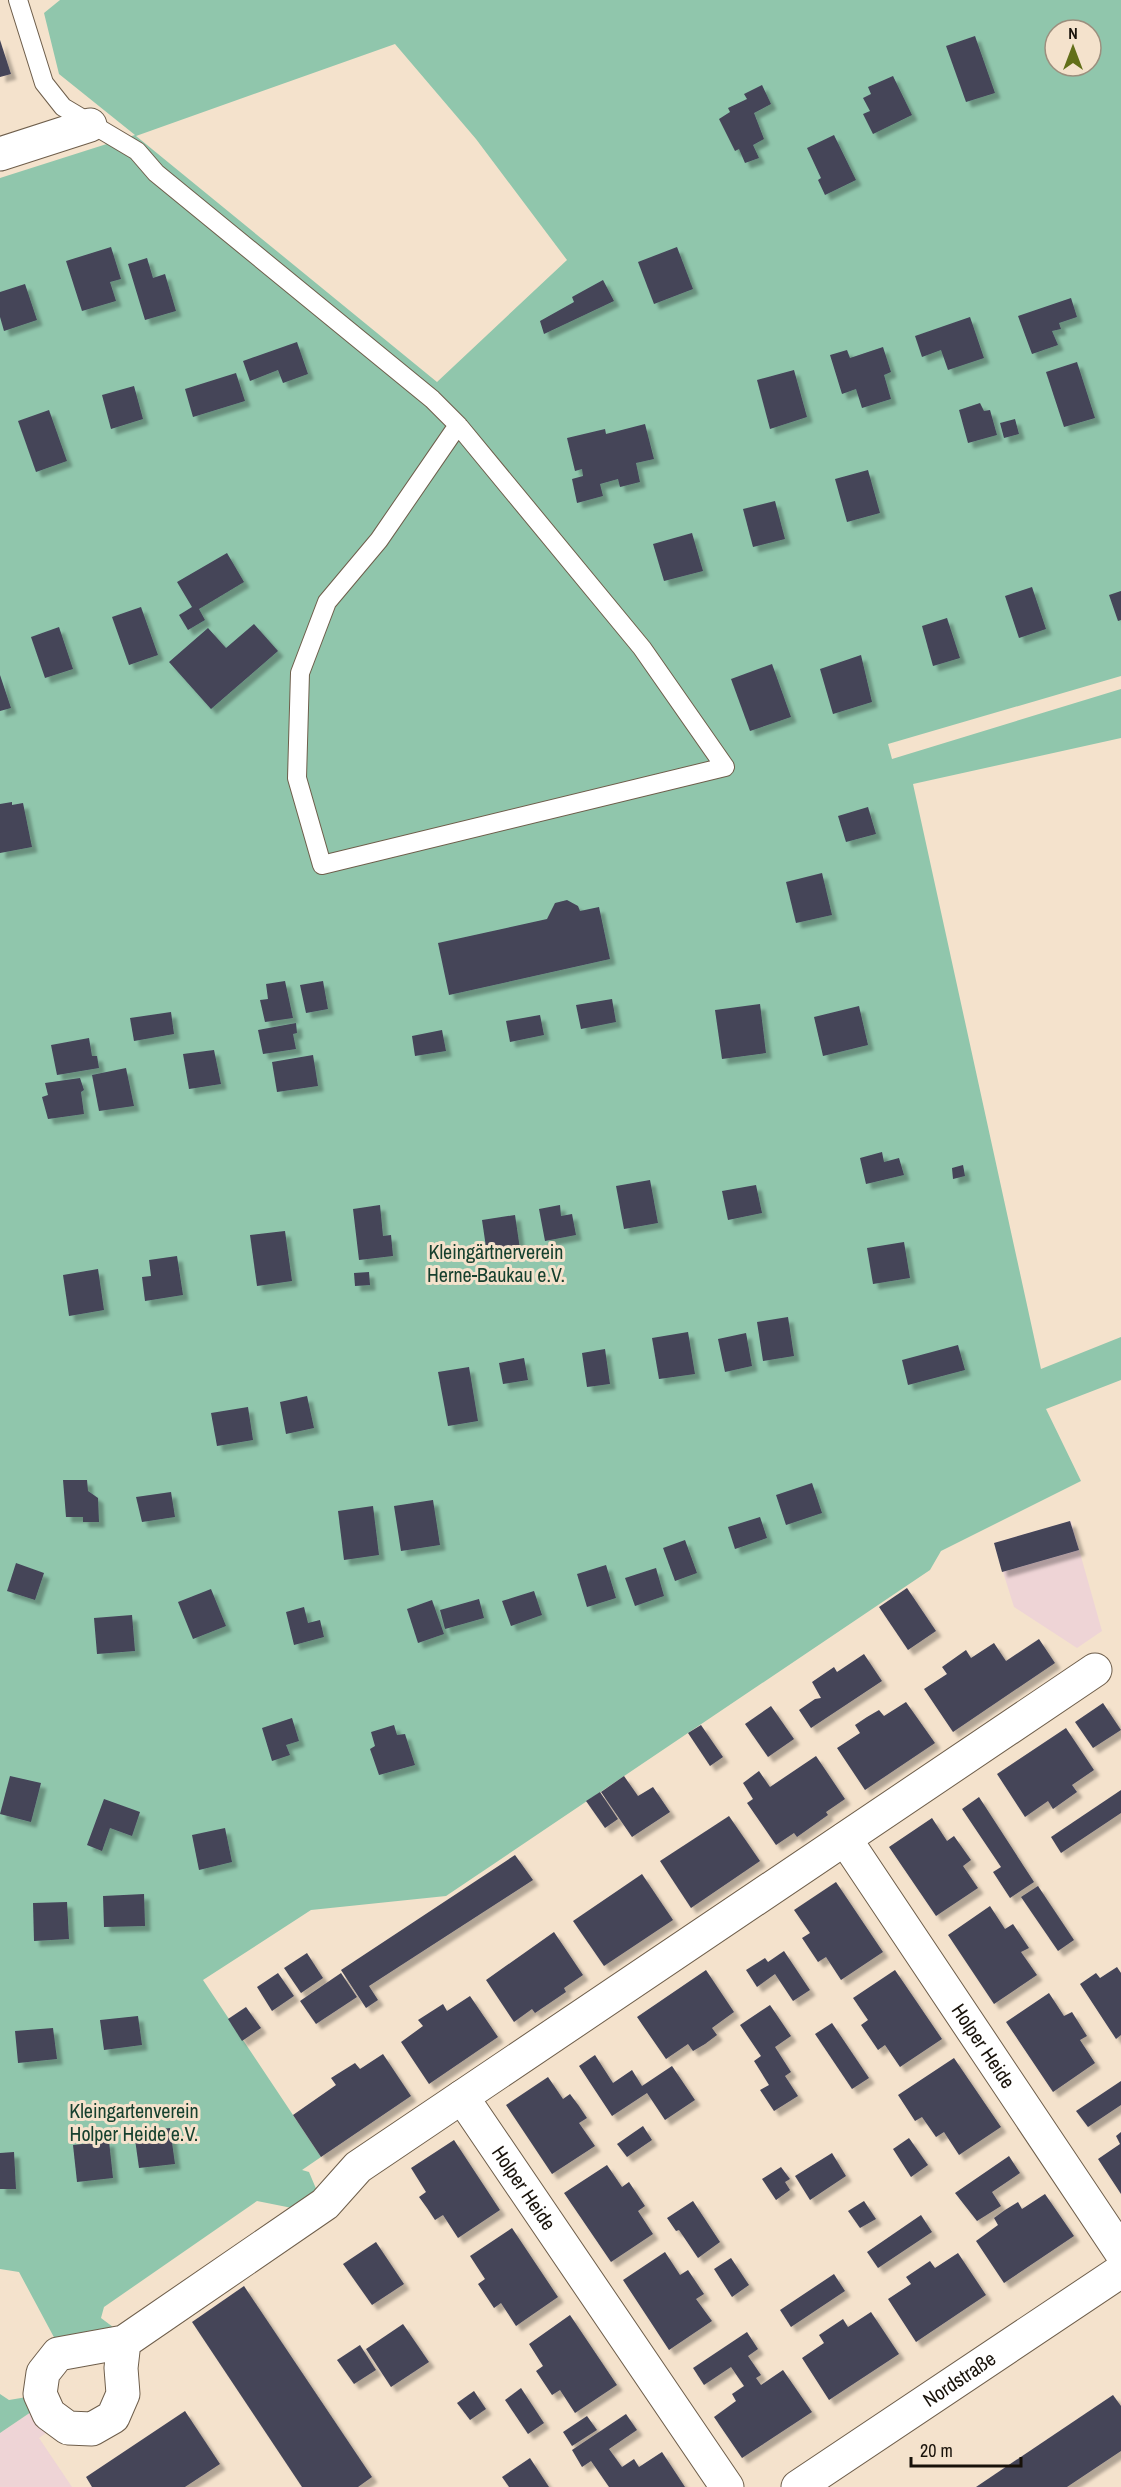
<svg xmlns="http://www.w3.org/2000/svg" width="1121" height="2487" viewBox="0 0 1121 2487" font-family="'Archivo Narrow',sans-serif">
	<defs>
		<filter id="shadow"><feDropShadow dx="5.5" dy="5.5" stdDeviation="1.5" flood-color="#0004"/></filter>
	</defs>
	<rect width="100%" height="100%" fill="#f4e2cc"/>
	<g fill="#eed4d6">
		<path d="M 1071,1521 L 1102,1631 L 1077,1648 L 1014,1607 L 994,1543 Z"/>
		<path d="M 31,2412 L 46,2433 L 39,2438 L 72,2487 L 0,2487 L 0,2433 Z"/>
	</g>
	<g fill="#90c6ac" fill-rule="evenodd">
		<path d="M 60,0 L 1121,0 L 1121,676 L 888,744 L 892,759 L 1121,689 L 1121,738 L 913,784 L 1041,1369 L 1121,1337 L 1121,1380 L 1046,1409 L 1081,1481 L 941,1551 L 930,1570 L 446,1896 L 311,1910 L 203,1980 L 321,2157 L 302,2170 L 309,2172 L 317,2191 L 292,2208 L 257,2201 L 104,2307 L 101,2318 L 113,2327 L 56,2341 L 19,2272 L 0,2269 L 0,178 L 135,135 L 59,74 L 44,13 ZM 1055,30 L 1091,30 L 1091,66 L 1055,66 ZM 395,44 L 476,139 L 567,260 L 437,382 L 136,136 Z"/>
		<path d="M 0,2394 L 9,2400 L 27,2397 L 31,2412 L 0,2433 Z"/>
	</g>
	<g fill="#444459" filter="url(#shadow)">
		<path d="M 975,36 L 995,93 L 966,102 L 946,46 Z"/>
		<path d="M 0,40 L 11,74 L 0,77 Z"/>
		<path d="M 893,76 L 912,115 L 873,134 L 863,114 L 870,111 L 863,98 L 871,94 L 868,87 Z"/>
		<path d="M 762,85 L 771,104 L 754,113 L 764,139 L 753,145 L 759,158 L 745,163 L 739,149 L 735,151 L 719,119 L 730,112 L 728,108 L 747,99 L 744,94 Z"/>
		<path d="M 834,135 L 856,180 L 825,195 L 818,180 L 821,178 L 807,148 Z"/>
		<path d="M 111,247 L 121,279 L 110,282 L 116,301 L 82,311 L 66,261 Z"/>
		<path d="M 677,247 L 693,289 L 654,304 L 638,262 Z"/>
		<path d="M 147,258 L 153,278 L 165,274 L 176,311 L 145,320 L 128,264 Z"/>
		<path d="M 603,280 L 614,301 L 544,334 L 540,321 L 574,302 L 572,297 Z"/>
		<path d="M 25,284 L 37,320 L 4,331 L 0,317 L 0,292 Z"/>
		<path d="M 1071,298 L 1077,317 L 1059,323 L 1061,329 L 1052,331 L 1058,345 L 1032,354 L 1018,316 Z"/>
		<path d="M 970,317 L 984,358 L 948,370 L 941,350 L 922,357 L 915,336 Z"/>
		<path d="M 297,342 L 308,374 L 283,383 L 278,370 L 250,381 L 243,361 Z"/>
		<path d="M 883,347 L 891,372 L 884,375 L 891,399 L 862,408 L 856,389 L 842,394 L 830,355 L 847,350 L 850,358 Z"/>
		<path d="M 1077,362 L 1095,418 L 1064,427 L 1046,372 Z"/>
		<path d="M 794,370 L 807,417 L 770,429 L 757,380 Z"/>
		<path d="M 236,373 L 245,401 L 193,417 L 185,389 Z"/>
		<path d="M 134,386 L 143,419 L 111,429 L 102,395 Z"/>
		<path d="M 980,403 L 984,411 L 990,410 L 997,435 L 968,443 L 959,410 Z"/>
		<path d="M 49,410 L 67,461 L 36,472 L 18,421 Z"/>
		<path d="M 1015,419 L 1019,434 L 1004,438 L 1000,423 Z"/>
		<path d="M 645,424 L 654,459 L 636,463 L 640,482 L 620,487 L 618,479 L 600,484 L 603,496 L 577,503 L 572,479 L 583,476 L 582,469 L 575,471 L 567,438 L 605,429 L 606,434 Z"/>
		<path d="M 868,470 L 880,513 L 847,522 L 835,479 Z"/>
		<path d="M 775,501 L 785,539 L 753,547 L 743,509 Z"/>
		<path d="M 692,533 L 703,571 L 664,581 L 653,544 Z"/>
		<path d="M 227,553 L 244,582 L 199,609 L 205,620 L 188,630 L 179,615 L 192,607 L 177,582 Z"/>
		<path d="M 1032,587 L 1046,629 L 1019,638 L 1005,596 Z"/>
		<path d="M 1121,591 L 1121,620 L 1118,621 L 1109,595 Z"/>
		<path d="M 141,607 L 158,655 L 129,665 L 112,617 Z"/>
		<path d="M 947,618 L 960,658 L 933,666 L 922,626 Z"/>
		<path d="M 254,624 L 278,651 L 211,709 L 169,662 L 208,628 L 226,648 Z"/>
		<path d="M 59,627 L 73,669 L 45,678 L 31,637 Z"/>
		<path d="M 861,655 L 872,702 L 833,714 L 820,669 Z"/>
		<path d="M 772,664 L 791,717 L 750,731 L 731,679 Z"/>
		<path d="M 0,675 L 11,708 L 0,711 Z"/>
		<path d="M 12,802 L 12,805 L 23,803 L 32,847 L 0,853 L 0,804 Z"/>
		<path d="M 868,807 L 876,834 L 846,842 L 838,816 Z"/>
		<path d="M 822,873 L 832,915 L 796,923 L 786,882 Z"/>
		<path d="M 567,900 L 578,906 L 580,911 L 599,907 L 610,959 L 449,995 L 438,943 L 547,919 L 555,903 Z"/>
		<path d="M 285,981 L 293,1018 L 265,1022 L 260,1000 L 268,999 L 266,984 Z"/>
		<path d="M 323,981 L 328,1009 L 306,1013 L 300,985 Z"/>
		<path d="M 612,999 L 616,1022 L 581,1029 L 576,1005 Z"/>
		<path d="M 760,1004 L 766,1053 L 722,1059 L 715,1010 Z"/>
		<path d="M 859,1006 L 868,1045 L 823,1056 L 814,1017 Z"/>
		<path d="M 171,1012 L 174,1034 L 134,1041 L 130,1018 Z"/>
		<path d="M 540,1015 L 544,1035 L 510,1042 L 506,1021 Z"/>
		<path d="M 296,1023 L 297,1033 L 293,1034 L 296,1049 L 263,1054 L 258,1030 Z"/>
		<path d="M 442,1030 L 446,1051 L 415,1056 L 412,1036 Z"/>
		<path d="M 89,1038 L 92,1056 L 97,1056 L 99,1068 L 57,1075 L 51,1045 Z"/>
		<path d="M 214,1050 L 221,1084 L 189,1089 L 183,1054 Z"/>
		<path d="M 313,1055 L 318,1086 L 277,1092 L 272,1062 Z"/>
		<path d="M 126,1068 L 134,1106 L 99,1111 L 92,1075 Z"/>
		<path d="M 80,1078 L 84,1090 L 81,1092 L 84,1114 L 48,1119 L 42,1097 L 48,1095 L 45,1083 Z"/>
		<path d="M 882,1152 L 884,1162 L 899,1158 L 904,1175 L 866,1184 L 860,1158 Z"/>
		<path d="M 963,1165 L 965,1176 L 953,1179 L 952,1168 Z"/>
		<path d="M 650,1180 L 658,1223 L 624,1229 L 616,1186 Z"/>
		<path d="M 756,1185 L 762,1213 L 728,1220 L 722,1191 Z"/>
		<path d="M 380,1205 L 383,1236 L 391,1235 L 393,1256 L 359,1260 L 353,1209 Z"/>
		<path d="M 560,1205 L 561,1216 L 572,1214 L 576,1235 L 545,1241 L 539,1209 Z"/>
		<path d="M 515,1215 L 520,1249 L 487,1254 L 482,1220 Z"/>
		<path d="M 285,1231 L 292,1281 L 257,1286 L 250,1235 Z"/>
		<path d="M 904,1242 L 910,1278 L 873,1284 L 867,1248 Z"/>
		<path d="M 177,1256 L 183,1295 L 145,1301 L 142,1277 L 151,1276 L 149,1260 Z"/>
		<path d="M 98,1269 L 104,1310 L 69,1316 L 63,1275 Z"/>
		<path d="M 369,1272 L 370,1285 L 355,1286 L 354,1273 Z"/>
		<path d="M 788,1317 L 794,1356 L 763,1361 L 757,1322 Z"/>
		<path d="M 688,1332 L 695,1374 L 659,1379 L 652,1338 Z"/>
		<path d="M 746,1333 L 752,1366 L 725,1372 L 718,1339 Z"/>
		<path d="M 958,1345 L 965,1370 L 908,1385 L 902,1360 Z"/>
		<path d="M 605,1349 L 610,1384 L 587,1387 L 582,1353 Z"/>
		<path d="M 524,1358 L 528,1380 L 503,1384 L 499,1363 Z"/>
		<path d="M 469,1367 L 478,1421 L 448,1426 L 438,1372 Z"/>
		<path d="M 307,1396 L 314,1428 L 286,1434 L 280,1402 Z"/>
		<path d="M 248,1407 L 253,1440 L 217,1446 L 211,1413 Z"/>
		<path d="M 63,1480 L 87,1480 L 88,1491 L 98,1498 L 99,1522 L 83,1522 L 83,1517 L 66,1517 Z"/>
		<path d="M 812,1483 L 822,1513 L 786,1525 L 776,1495 Z"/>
		<path d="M 171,1492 L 175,1517 L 142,1522 L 136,1497 Z"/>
		<path d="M 433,1500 L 440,1545 L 401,1551 L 394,1506 Z"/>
		<path d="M 373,1506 L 379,1555 L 344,1560 L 338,1511 Z"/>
		<path d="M 760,1517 L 767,1538 L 735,1549 L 728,1527 Z"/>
		<path d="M 1070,1521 L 1079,1550 L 1002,1572 L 994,1543 Z"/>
		<path d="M 685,1540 L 697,1573 L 675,1581 L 663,1548 Z"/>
		<path d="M 16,1563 L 44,1573 L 35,1600 L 7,1591 Z"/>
		<path d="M 606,1565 L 616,1598 L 587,1607 L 577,1574 Z"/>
		<path d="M 656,1568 L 664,1596 L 635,1606 L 625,1578 Z"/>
		<path d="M 907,1588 L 936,1631 L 908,1650 L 879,1607 Z"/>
		<path d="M 211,1589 L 226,1626 L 193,1639 L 178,1602 Z"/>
		<path d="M 534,1591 L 542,1615 L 511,1626 L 502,1601 Z"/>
		<path d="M 479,1599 L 484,1618 L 445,1629 L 440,1610 Z"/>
		<path d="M 432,1600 L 444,1634 L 418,1643 L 407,1609 Z"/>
		<path d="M 304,1607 L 308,1623 L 320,1620 L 324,1637 L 294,1645 L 286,1612 Z"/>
		<path d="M 132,1615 L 135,1651 L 97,1654 L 94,1618 Z"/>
		<path d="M 1039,1639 L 1055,1663 L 953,1732 L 924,1689 L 947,1674 L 942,1667 L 966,1650 L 971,1658 L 994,1643 L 1006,1661 Z"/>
		<path d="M 864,1654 L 882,1681 L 811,1728 L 799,1710 L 815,1699 L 821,1698 L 812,1682 L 834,1667 L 837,1672 Z"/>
		<path d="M 906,1702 L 935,1743 L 865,1790 L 837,1748 L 860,1733 L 855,1725 L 867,1717 L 879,1710 L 884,1716 Z"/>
		<path d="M 1103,1703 L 1121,1730 L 1093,1748 L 1075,1722 Z"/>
		<path d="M 771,1706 L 794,1739 L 768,1757 L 745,1724 Z"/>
		<path d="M 292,1718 L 299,1741 L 286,1745 L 290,1755 L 272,1761 L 262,1728 Z"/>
		<path d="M 394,1725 L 397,1735 L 405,1734 L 415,1765 L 379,1775 L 370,1749 L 375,1746 L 371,1732 Z"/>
		<path d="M 701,1725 L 723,1757 L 710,1766 L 688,1733 Z"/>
		<path d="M 1066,1728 L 1094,1770 L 1072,1785 L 1077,1792 L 1053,1809 L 1048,1801 L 1025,1817 L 997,1774 Z"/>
		<path d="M 816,1756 L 845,1799 L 826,1812 L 828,1815 L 797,1837 L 794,1833 L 776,1845 L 747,1803 L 753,1799 L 743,1783 L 759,1771 L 770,1787 Z"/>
		<path d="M 10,1776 L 41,1783 L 31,1822 L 0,1814 Z"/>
		<path d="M 624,1776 L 638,1796 L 653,1787 L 670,1812 L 632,1837 L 601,1792 Z"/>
		<path d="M 1121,1790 L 1121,1813 L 1061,1853 L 1051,1837 Z"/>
		<path d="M 600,1792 L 618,1819 L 605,1828 L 586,1801 Z"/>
		<path d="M 979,1797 L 1034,1882 L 1010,1898 L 993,1872 L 1001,1867 L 962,1809 Z"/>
		<path d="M 104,1799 L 140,1812 L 132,1836 L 110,1828 L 102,1851 L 87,1845 Z"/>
		<path d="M 729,1816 L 760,1861 L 691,1908 L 660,1861 Z"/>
		<path d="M 932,1818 L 947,1841 L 954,1836 L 971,1860 L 963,1866 L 978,1888 L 936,1916 L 889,1847 Z"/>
		<path d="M 225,1828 L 232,1862 L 199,1870 L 192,1835 Z"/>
		<path d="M 515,1855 L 533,1880 L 369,1986 L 378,2000 L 366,2008 L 341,1970 Z"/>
		<path d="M 642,1874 L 673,1920 L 604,1966 L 573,1921 Z"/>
		<path d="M 836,1882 L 883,1952 L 841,1980 L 826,1957 L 818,1962 L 802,1938 L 810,1933 L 794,1910 Z"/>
		<path d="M 1038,1886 L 1074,1940 L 1058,1951 L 1021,1897 Z"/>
		<path d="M 144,1894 L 145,1926 L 104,1927 L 103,1896 Z"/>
		<path d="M 67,1902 L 69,1939 L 34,1941 L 33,1903 Z"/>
		<path d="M 990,1906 L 1005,1929 L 1013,1924 L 1029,1948 L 1021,1952 L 1037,1975 L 994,2004 L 948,1935 Z"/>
		<path d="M 554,1932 L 583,1975 L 564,1988 L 566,1992 L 535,2013 L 532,2009 L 514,2022 L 486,1980 Z"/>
		<path d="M 784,1951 L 810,1990 L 793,2001 L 775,1974 L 757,1987 L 746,1970 L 765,1958 L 768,1962 Z"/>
		<path d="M 307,1953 L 323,1978 L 301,1993 L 284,1968 Z"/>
		<path d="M 1117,1967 L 1121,1973 L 1121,2035 L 1116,2039 L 1080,1984 L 1096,1973 L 1100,1978 Z"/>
		<path d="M 706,1970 L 734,2012 L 712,2028 L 717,2035 L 705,2044 L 693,2051 L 688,2044 L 666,2059 L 637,2017 Z"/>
		<path d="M 895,1970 L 942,2039 L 900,2067 L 885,2045 L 878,2050 L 861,2025 L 868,2020 L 853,1998 Z"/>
		<path d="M 278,1973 L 294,1996 L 272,2011 L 257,1987 Z"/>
		<path d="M 341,1973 L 357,1997 L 316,2024 L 300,2001 Z"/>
		<path d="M 1049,1993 L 1064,2016 L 1072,2012 L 1087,2036 L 1080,2040 L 1095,2063 L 1053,2092 L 1006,2022 Z"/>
		<path d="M 470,1996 L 498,2037 L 429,2084 L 401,2042 L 423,2026 L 418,2020 L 443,2004 L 447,2011 Z"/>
		<path d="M 770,2005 L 791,2036 L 775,2047 L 791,2072 L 785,2076 L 798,2096 L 774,2111 L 760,2090 L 769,2085 L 754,2061 L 761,2056 L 740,2025 Z"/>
		<path d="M 246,2007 L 261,2028 L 242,2041 L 228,2019 Z"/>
		<path d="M 138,2016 L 142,2045 L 104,2050 L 100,2020 Z"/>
		<path d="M 832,2023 L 869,2078 L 852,2089 L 815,2034 Z"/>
		<path d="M 53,2028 L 57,2059 L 18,2063 L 15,2031 Z"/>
		<path d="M 383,2054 L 411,2096 L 321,2157 L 293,2115 L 336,2085 L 331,2078 L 355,2063 L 360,2069 Z"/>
		<path d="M 595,2055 L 613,2083 L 632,2070 L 642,2086 L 672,2066 L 695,2100 L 665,2120 L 647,2093 L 612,2116 L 579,2066 Z"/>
		<path d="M 954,2058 L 1001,2127 L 959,2155 L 944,2132 L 936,2137 L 922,2117 L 915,2121 L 898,2095 Z"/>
		<path d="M 548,2077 L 563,2099 L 570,2094 L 579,2106 L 587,2118 L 579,2123 L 595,2146 L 552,2174 L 506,2105 Z"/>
		<path d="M 1121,2081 L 1121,2105 L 1088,2127 L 1076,2111 Z"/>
		<path d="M 643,2126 L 652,2140 L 627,2157 L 617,2144 Z"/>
		<path d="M 170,2128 L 175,2164 L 139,2168 L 134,2132 Z"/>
		<path d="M 1121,2132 L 1121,2194 L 1098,2159 L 1120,2144 L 1116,2136 Z"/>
		<path d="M 909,2138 L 928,2165 L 911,2177 L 893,2149 Z"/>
		<path d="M 454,2140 L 500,2210 L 458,2238 L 443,2215 L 435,2220 L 427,2208 L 419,2197 L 426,2192 L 411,2168 Z"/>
		<path d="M 109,2141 L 113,2178 L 77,2182 L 73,2145 Z"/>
		<path d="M 14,2152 L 16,2189 L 0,2189 L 0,2153 Z"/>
		<path d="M 832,2153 L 846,2176 L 810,2200 L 795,2176 Z"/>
		<path d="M 1009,2156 L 1020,2173 L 992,2192 L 1001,2206 L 977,2221 L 955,2193 Z"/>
		<path d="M 607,2165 L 622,2187 L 629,2182 L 645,2206 L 638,2211 L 653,2234 L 611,2262 L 564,2193 Z"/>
		<path d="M 781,2167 L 790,2179 L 785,2182 L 790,2190 L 776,2200 L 762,2179 Z"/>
		<path d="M 1045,2194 L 1074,2236 L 1004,2283 L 976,2241 L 998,2225 L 994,2218 L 1005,2210 L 1018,2202 L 1022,2209 Z"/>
		<path d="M 693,2201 L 720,2242 L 698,2258 L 679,2230 L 676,2231 L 667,2218 Z"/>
		<path d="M 864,2201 L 876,2219 L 860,2228 L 848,2211 Z"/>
		<path d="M 921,2215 L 932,2232 L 878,2268 L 867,2252 Z"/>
		<path d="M 512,2228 L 558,2297 L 516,2326 L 501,2303 L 494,2308 L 478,2284 L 485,2279 L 470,2256 Z"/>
		<path d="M 376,2242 L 404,2284 L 372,2305 L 343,2264 Z"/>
		<path d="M 665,2252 L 680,2275 L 688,2270 L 704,2294 L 696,2299 L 712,2321 L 669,2350 L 623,2280 Z"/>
		<path d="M 958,2253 L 986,2295 L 916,2342 L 888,2299 L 911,2284 L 906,2277 L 930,2261 L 935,2268 Z"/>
		<path d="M 731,2258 L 749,2285 L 732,2297 L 714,2269 Z"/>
		<path d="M 834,2274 L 845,2291 L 791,2327 L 780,2310 Z"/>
		<path d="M 244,2286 L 372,2477 L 358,2487 L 302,2487 L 192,2322 Z"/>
		<path d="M 871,2312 L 899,2354 L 829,2400 L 802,2358 L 824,2343 L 819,2335 L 843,2319 L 848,2327 Z"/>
		<path d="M 570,2315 L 617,2385 L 575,2413 L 560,2390 L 552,2395 L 536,2371 L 543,2366 L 529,2344 Z"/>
		<path d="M 403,2324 L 429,2362 L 391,2387 L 366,2349 Z"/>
		<path d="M 747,2332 L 758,2349 L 748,2356 L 761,2375 L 756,2378 L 761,2385 L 783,2370 L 812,2412 L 742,2458 L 714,2417 L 736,2401 L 732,2394 L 744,2386 L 731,2367 L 704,2385 L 693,2368 Z"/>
		<path d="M 360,2345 L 376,2370 L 354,2384 L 337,2360 Z"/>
		<path d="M 521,2388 L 544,2423 L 528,2434 L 505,2400 Z"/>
		<path d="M 474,2391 L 486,2409 L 470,2420 L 457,2403 Z"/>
		<path d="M 1113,2395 L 1121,2406 L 1121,2451 L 1067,2487 L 976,2487 Z"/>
		<path d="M 185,2411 L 220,2464 L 185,2487 L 92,2487 L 86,2477 Z"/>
		<path d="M 626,2414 L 637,2430 L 609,2449 L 622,2467 L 634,2459 L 639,2467 L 662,2452 L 685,2487 L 609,2487 L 591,2461 L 582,2467 L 572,2450 Z"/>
		<path d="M 587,2416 L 597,2430 L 572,2446 L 563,2432 Z"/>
		<path d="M 530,2458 L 549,2487 L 509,2487 L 502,2477 Z"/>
	</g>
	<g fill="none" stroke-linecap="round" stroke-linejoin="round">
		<g stroke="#6e5e4b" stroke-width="20">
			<path id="lane" d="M 18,0 L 44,83 L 63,107 L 137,151 L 156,173 L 432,399 L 458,425 L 642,648 L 725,767 L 322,865 L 297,778 L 300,673 L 327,602 L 379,540 L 458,425"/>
		</g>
		<g stroke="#6e5e4b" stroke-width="35">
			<g id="street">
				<path d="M 0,154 L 90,125"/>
				<path id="s1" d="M 845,1839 L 1121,2252"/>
				<path id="s2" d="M 462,2097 L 727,2487"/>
				<path d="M 124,2342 L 121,2368 L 123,2394 L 113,2417 L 92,2429 L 68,2428 L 49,2414 L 40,2394 L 43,2373 L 58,2354 L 124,2342 L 325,2204 L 358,2167 L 1095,1670"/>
			</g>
		</g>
		<g stroke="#6e5e4b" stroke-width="35">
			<g id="secondary">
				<path id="s3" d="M 798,2487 L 1121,2271"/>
			</g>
		</g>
		<use href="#lane" stroke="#fff" stroke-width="18"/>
		<use href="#street" stroke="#fff" stroke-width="33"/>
		<use href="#secondary" stroke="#fff" stroke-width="33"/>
	</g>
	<g text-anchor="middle" stroke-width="6" stroke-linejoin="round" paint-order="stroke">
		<g font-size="20" fill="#16402e" stroke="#f4e2cc">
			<text x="496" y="1259">Kleingärtnerverein<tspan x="496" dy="23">Herne-Baukau e.V.</tspan></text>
			<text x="134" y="2118">Kleingartenverein<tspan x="134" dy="23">Holper Heide e.V.</tspan></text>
		</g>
		<g font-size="20" fill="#18120a" stroke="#f4e2cc">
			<text dy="7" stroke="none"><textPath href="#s1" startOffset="249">Holper Heide</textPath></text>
			<text dy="7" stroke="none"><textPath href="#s2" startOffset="110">Holper Heide</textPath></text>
			<text dy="7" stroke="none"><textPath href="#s3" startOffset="194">Nordstraße</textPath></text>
		</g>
	</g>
	<g transform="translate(1073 48)"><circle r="28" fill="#f4e2cc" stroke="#9c8f7e" stroke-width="1.5"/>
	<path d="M0-4.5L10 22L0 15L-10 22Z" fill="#626f19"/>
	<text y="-9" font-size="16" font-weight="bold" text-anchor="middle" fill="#18120a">N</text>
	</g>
	<path d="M911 2457v9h110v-9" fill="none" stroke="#18120a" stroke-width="3"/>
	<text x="920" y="2457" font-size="18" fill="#18120a" stroke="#f4e2cc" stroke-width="4.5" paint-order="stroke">20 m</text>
</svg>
